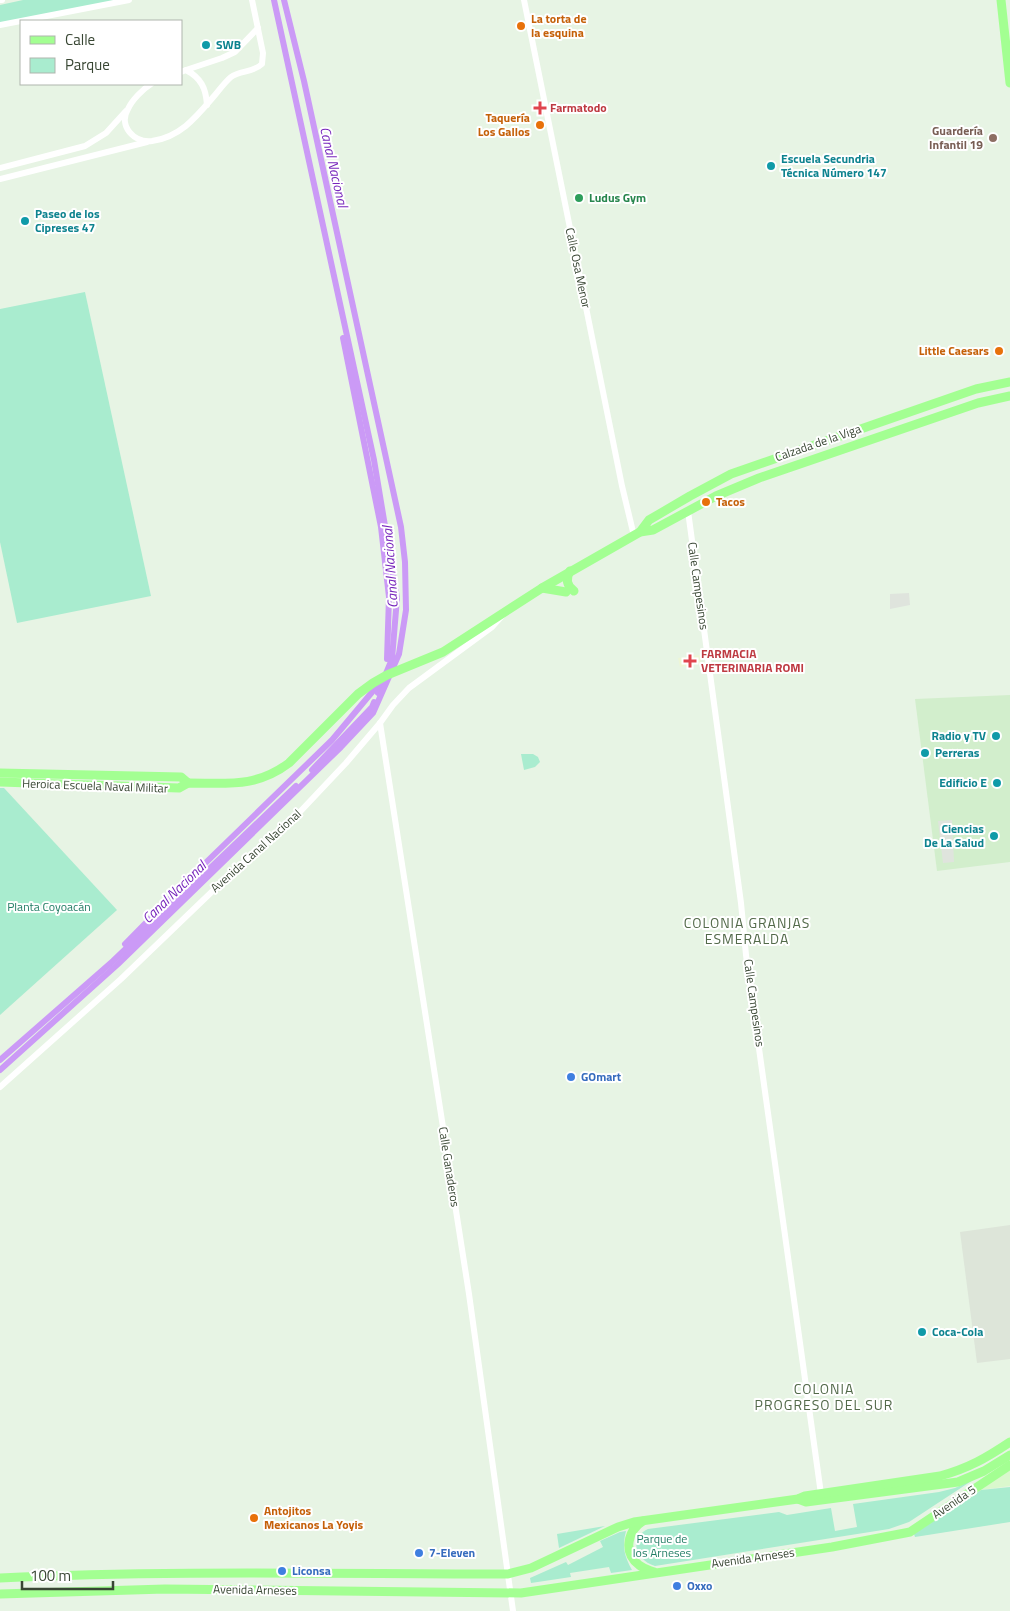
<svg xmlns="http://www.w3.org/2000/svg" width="1010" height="1611" viewBox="0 0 1010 1611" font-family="'Titillium Web',sans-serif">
	<rect width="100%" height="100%" fill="#e7f4e4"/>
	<path fill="#daf8cd" d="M 1010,1469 L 1010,1486 L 981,1490 Z"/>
	<path fill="#dde5d9" d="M 1010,1225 L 1010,1359 L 977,1363 L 960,1232 Z"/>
	<path fill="#d2eecc" d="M 1010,695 L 1010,862 L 937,871 L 915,699 Z"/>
	<path fill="#edf6d6" d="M 700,655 L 701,664 L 680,667 L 678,658 Z"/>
	<g fill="#a9eccf">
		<path d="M 23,0 L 121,0 L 0,24 L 0,5 Z"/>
		<path d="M 85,292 L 151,596 L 17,623 L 0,542 L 0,309 Z"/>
		<path d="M 521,754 L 533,754 L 538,757 L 540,762 L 535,767 L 524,770 Z"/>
		<path d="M 0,788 L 4,788 L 117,910 L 0,1015 Z"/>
		<path d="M 976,1478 L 909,1522 L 889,1529 L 655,1566 C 637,1561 627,1539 648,1529 L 779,1512 L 787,1515 L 831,1508 L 835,1531 L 857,1527 L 853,1504 L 939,1492 L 955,1488 Z"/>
		<path d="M 1010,1487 L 1010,1522 L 915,1537 L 914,1534 L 981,1490 Z"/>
		<path d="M 605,1526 L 559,1548 L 557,1534 Z"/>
		<path d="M 626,1531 C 622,1546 624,1556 632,1570 L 611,1573 L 609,1567 L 570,1573 L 571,1577 L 531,1583 L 530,1578 L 566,1562 L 568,1565 L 603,1547 L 600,1541 L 620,1532 Z"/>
	</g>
	<g fill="#dfe4dd">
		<path d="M 909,593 L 910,605 L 890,609 L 890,594 Z"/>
		<path d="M 952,820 L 954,862 L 943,863 L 938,821 Z"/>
	</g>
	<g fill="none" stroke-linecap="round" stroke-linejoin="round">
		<g stroke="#cb9af6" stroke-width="6">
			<path d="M 274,0 L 374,460 L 397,598 L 392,659 L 378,693"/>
			<path d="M 343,338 L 381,527 L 389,597 L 387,659"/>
			<path d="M 312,770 L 372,707 L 374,702"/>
			<path d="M 125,944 L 191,877 L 332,740 L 378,685"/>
			<path d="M 0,1060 L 113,961 L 296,786"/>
			<path d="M 0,1070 L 118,964 L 341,747 L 373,713 L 399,654 L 406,610 L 405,562 L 401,527 L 304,81 L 284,0"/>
		</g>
		<g stroke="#fff" stroke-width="6">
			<path d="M 0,0 L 2,0"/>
			<path d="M 524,0 L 622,486 L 634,536"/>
			<path d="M 0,25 L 129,0"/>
			<path d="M 186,70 L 222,58 L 235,52 L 258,28"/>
			<path d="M 181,72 L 186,70 C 201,78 206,88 207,105"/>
			<path d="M 151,84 C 143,89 132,100 128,109 C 118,126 134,143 152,141 C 181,137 197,116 215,95 C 220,89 225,82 231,77 C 240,70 253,73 262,64 L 263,53 L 252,0"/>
			<path d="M 0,168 L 85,146 L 106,133 L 126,111"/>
			<path d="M 0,179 L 147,142"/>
			<path d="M 688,511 L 741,903 L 746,955 L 821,1494"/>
			<path d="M 380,723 L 469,1294 L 513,1611"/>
			<path d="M 0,1087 L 121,979 L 222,882 L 297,815 L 346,763 L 380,723 L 393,705 L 409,688 L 492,627 L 502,616"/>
		</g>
		<g stroke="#a3ff92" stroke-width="9">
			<path d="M 1001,0 L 1010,83"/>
			<path d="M 640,532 L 649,520 L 690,496 L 731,474 L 976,389 L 1010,382"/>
			<path d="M 570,571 C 565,579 567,586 574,591"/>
			<path d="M 542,588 L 566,592"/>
			<path d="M 0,773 L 181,777 L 188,783"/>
			<path d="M 0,782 L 179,788 L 188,783 C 227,783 256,788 289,763 L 358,694 L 373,683 L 387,675 L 443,652 L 542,588 L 640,532 L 653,530 L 716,496 L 759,478 L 978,403 L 1010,396"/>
			<path d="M 798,1499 L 806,1502 L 958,1482 L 984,1471 L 1010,1455"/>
			<path d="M 643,1521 C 627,1531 623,1553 639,1565 C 644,1569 649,1570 654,1572"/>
			<path d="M 0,1578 C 169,1570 339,1574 508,1574 L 531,1568 L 618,1527 L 634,1522 L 798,1499 L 805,1496 L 940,1476 C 969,1468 986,1458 1010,1442"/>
			<path d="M 0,1594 L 165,1589 L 521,1593 L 832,1547 L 905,1533 L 910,1532 L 1010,1465"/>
		</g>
	</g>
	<g fill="#e8710a" stroke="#fff" stroke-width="2">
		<circle cx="521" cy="26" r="5"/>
		<circle cx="540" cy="125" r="5"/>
		<circle cx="999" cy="351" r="5"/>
		<circle cx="706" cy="502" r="5"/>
		<circle cx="254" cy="1518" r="5"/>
	</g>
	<g fill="#0f9aa8" stroke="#fff" stroke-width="2">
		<circle cx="206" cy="45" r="5"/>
		<circle cx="771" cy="166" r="5"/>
		<circle cx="25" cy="221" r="5"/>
		<circle cx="996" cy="736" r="5"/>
		<circle cx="925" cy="753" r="5"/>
		<circle cx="997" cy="783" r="5"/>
		<circle cx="994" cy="836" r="5"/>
		<circle cx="922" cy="1332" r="5"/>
	</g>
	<g fill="#e0444e" stroke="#fff" stroke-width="2">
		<path d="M537.5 100.5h5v5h5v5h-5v5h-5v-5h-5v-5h5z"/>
		<path d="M687.5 653.5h5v5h5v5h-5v5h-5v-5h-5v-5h5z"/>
	</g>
	<circle fill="#8d6e63" stroke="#fff" stroke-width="2" cx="993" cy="138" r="5"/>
	<circle fill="#2e9e5b" stroke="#fff" stroke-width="2" cx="579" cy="198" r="5"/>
	<g fill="#3f7fe0" stroke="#fff" stroke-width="2">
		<circle cx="571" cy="1077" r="5"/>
		<circle cx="419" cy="1553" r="5"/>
		<circle cx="282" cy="1571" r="5"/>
		<circle cx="677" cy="1586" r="5"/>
	</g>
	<g text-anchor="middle" stroke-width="4" stroke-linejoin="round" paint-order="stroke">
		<g font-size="12" font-weight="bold" fill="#c56008" stroke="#fff" text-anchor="start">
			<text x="531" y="23">La torta de<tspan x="531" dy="14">la esquina</tspan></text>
			<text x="530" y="122" text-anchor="end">Taquería<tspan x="530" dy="14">Los Gallos</tspan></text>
			<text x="989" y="355" text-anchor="end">Little Caesars</text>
			<text x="716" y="506">Tacos</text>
			<text x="264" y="1515">Antojitos<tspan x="264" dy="14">Mexicanos La Yoyis</tspan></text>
		</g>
		<g font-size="12" font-weight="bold" fill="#0d838f" stroke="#fff" text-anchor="start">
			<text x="216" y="49">SWB</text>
			<text x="781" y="163">Escuela Secundria<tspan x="781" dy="14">Técnica Número 147</tspan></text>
			<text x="35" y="218">Paseo de los<tspan x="35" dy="14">Cipreses 47</tspan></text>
			<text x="986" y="740" text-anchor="end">Radio y TV</text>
			<text x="935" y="757">Perreras</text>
			<text x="987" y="787" text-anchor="end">Edificio E</text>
			<text x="984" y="833" text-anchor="end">Ciencias<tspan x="984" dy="14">De La Salud</tspan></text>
			<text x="932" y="1336">Coca-Cola</text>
		</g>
		<g font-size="12" font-weight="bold" fill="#be3a42" stroke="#fff" text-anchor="start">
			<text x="550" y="112">Farmatodo</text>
			<text x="701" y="658">FARMACIA<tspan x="701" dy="14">VETERINARIA ROMI</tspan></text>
		</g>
		<g font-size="12" font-weight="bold" fill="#785e54" stroke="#fff" text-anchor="end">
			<text x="983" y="135">Guardería<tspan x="983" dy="14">Infantil 19</tspan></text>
		</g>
		<g font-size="12" font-weight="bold" fill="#27864d" stroke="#fff" text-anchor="start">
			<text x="589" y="202">Ludus Gym</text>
		</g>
		<g font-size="12" fill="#384633" stroke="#fff">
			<text transform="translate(578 268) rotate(78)" y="4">Calle Osa Menor</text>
			<text transform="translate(818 443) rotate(-19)" y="4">Calzada de la Viga</text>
			<text transform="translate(698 586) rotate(82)" y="4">Calle Campesinos</text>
			<text transform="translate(95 786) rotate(2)" y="4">Heroica Escuela Naval Militar</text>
			<text transform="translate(256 851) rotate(-42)" y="4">Avenida Canal Nacional</text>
			<text transform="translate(754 1003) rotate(82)" y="4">Calle Campesinos</text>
			<text transform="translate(449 1167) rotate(81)" y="4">Calle Ganaderos</text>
			<text transform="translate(954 1502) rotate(-34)" y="4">Avenida 5</text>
			<text transform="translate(753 1558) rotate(-8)" y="4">Avenida Arneses</text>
			<text transform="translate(255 1590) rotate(1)" y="4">Avenida Arneses</text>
		</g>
		<g font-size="12" fill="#227d65" stroke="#fff">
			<text x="49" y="911">Planta Coyoacán</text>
			<text x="662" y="1543">Parque de<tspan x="662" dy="14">los Arneses</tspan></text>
		</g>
		<g font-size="12" font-weight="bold" fill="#366cbe" stroke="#fff" text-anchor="start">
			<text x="581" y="1081">GOmart</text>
			<text x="429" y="1557">7-Eleven</text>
			<text x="292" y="1575">Liconsa</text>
			<text x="687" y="1590">Oxxo</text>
		</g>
		<g font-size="14" font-style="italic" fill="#7624bb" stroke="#fff">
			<text transform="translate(334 167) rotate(77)" y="5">Canal Nacional</text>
			<text transform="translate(390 567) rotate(-94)" y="5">Canal Nacional</text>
			<text transform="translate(174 892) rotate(-44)" y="5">Canal Nacional</text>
		</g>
		<g font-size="14" letter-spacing="1" fill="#536a4a" stroke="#fff">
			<text x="747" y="928">COLONIA GRANJAS<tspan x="747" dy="16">ESMERALDA</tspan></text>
			<text x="824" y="1394">COLONIA<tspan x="824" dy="16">PROGRESO DEL SUR</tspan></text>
		</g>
	</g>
	<rect x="20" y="20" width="162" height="65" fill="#ffffff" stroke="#afb5ad"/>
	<rect x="30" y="36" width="25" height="8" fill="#a3ff92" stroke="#afb5ad"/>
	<text x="65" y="45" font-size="15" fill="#384633">Calle</text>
	<rect x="30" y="58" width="25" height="15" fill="#a9eccf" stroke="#afb5ad"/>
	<text x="65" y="70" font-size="15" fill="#384633">Parque</text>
	<path d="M22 1581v8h91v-8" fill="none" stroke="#384633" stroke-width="2.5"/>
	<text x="30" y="1581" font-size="15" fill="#384633" stroke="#ffffff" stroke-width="4" paint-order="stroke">100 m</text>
</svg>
